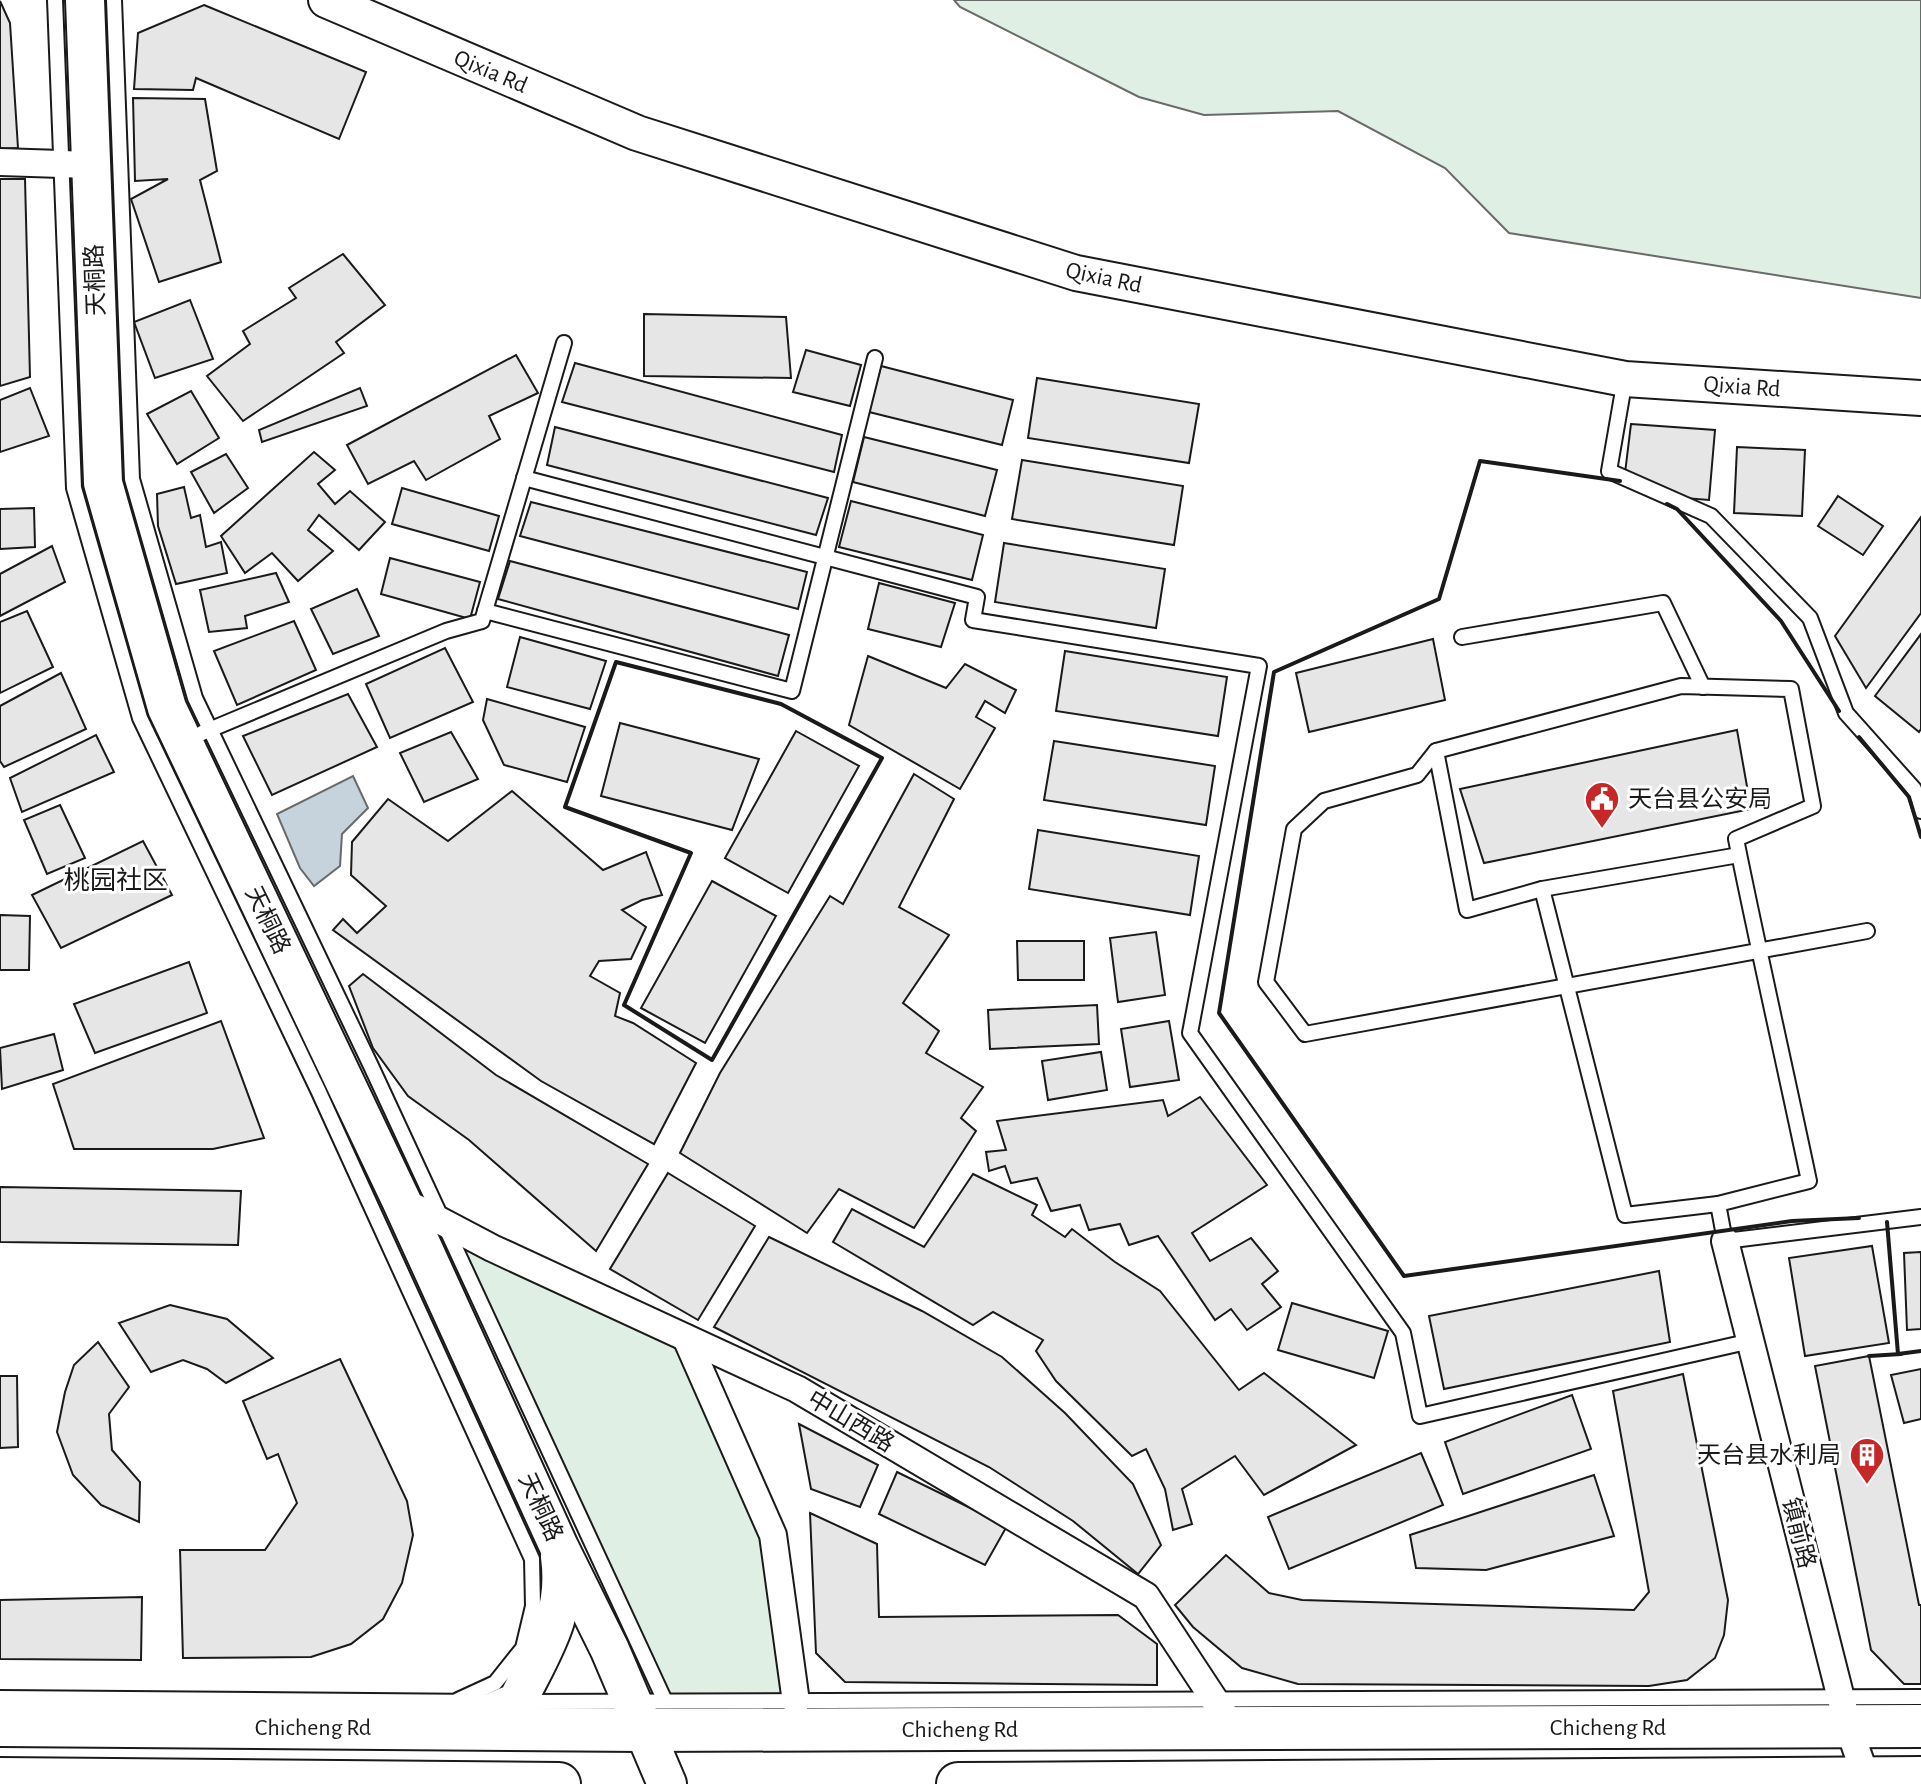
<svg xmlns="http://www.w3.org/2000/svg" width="1921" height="1784" viewBox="0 0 1921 1784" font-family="'Alegreya Sans','Noto Sans SC',sans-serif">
	<rect width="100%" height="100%" fill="#fff"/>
	<g fill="#e0efe3" stroke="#6a6a6a" stroke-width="2">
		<path d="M 954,0 L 1921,0 L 1921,298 L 1509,233 L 1445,168 L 1338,111 L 1204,115 L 1139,97 L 960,7 Z"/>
		<path d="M 443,1223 L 686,1338 L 773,1535 L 796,1702 L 665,1701 Z"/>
	</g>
	<path fill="#c6d2dc" stroke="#6a6a6a" stroke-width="2" d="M 353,776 L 368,808 L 342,834 L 340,866 L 314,886 L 300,868 L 277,814 Z"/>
	<g fill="#e6e6e6" stroke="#1a1a1a" stroke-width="2">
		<path d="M 0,1 L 10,23 L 18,148 L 0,149 Z"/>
		<path d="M 204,5 L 366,72 L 339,139 L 196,78 L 193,90 L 134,89 L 138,33 Z"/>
		<path d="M 133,98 L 205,99 L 217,171 L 200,180 L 221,262 L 159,282 L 131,199 L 168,179 L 135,181 Z"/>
		<path d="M 0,179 L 25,179 L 30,377 L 0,386 Z"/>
		<path d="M 343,254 L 385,305 L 336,342 L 344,353 L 243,421 L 207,376 L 250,344 L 243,331 L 296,298 L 289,288 Z"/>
		<path d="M 190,300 L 213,359 L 155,378 L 134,322 Z"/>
		<path d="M 644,314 L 786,317 L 791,378 L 644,376 Z"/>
		<path d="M 806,350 L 861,365 L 850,406 L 793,392 Z"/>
		<path d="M 516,355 L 538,393 L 489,416 L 500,439 L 426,480 L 414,461 L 368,484 L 347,445 Z"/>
		<path d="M 575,363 L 842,435 L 834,472 L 562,402 Z"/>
		<path d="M 881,366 L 1013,400 L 1002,445 L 869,412 Z"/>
		<path d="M 1037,378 L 1199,404 L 1189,463 L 1028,438 Z"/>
		<path d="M 30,388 L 49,436 L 0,452 L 0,400 Z"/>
		<path d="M 360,388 L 367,406 L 262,442 L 259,430 Z"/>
		<path d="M 191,391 L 219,438 L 177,464 L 147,414 Z"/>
		<path d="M 1631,424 L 1715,430 L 1709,500 L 1684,498 L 1625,473 Z"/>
		<path d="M 555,427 L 828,498 L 816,535 L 547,465 Z"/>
		<path d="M 864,437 L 997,470 L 985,516 L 853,482 Z"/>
		<path d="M 1737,447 L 1805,450 L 1802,516 L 1734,513 Z"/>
		<path d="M 314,452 L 335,470 L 318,484 L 335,504 L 350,491 L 385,522 L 359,550 L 319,515 L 308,530 L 333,551 L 298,581 L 272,553 L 245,573 L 221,536 Z"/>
		<path d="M 226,454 L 248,488 L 214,513 L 191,472 Z"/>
		<path d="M 1022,460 L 1183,486 L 1174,545 L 1012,519 Z"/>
		<path d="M 184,487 L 191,518 L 200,515 L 206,547 L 221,542 L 227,573 L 176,584 L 158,526 L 157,494 Z"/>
		<path d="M 402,488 L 499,516 L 489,551 L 392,524 Z"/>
		<path d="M 1838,496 L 1883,526 L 1863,555 L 1818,526 Z"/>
		<path d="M 851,501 L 983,535 L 972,580 L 839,547 Z"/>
		<path d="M 531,502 L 807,572 L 798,609 L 520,536 Z"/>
		<path d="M 34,508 L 35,547 L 0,549 L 0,509 Z"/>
		<path d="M 1921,517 L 1921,613 L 1866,688 L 1835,636 Z"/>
		<path d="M 1004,543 L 1165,569 L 1156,628 L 995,602 Z"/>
		<path d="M 52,546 L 65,582 L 0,616 L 0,574 Z"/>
		<path d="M 390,558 L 480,582 L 470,619 L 381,594 Z"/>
		<path d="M 510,561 L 789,635 L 778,676 L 498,599 Z"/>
		<path d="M 276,573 L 289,602 L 245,616 L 247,628 L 209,632 L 200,590 Z"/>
		<path d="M 879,583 L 955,603 L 941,647 L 868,629 Z"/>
		<path d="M 357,589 L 379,636 L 333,654 L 311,609 Z"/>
		<path d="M 27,611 L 53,667 L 0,693 L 0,622 Z"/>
		<path d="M 294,621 L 316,670 L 237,705 L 214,651 Z"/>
		<path d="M 1921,634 L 1921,729 L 1919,732 L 1875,696 Z"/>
		<path d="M 520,637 L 606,661 L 590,709 L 507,687 Z"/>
		<path d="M 1433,639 L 1445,700 L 1309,732 L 1296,673 Z"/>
		<path d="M 445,648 L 473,702 L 390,738 L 366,684 Z"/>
		<path d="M 1065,651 L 1227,677 L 1218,736 L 1056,711 Z"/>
		<path d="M 868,656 L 946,688 L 965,664 L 1016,690 L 1005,713 L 985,701 L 976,717 L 995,728 L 960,789 L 849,725 Z"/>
		<path d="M 61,673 L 86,729 L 4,767 L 0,761 L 0,706 Z"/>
		<path d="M 348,694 L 377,747 L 272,795 L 243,736 Z"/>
		<path d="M 487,699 L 585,727 L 567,782 L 504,765 L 483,720 Z"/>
		<path d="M 620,723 L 759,759 L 732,830 L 601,796 Z"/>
		<path d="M 1737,730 L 1751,809 L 1484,863 L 1460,789 Z"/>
		<path d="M 796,731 L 859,766 L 788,893 L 725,858 Z"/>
		<path d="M 451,732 L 478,779 L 424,802 L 400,753 Z"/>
		<path d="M 96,735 L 114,772 L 22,812 L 10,778 Z"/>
		<path d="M 1054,741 L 1215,766 L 1206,825 L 1044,800 Z"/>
		<path d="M 914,774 L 954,799 L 899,907 L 949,935 L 903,1003 L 939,1031 L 926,1053 L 983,1087 L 961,1118 L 976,1131 L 914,1228 L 839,1189 L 807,1233 L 680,1153 L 720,1073 L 830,896 L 843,904 Z"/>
		<path d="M 512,791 L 603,870 L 646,852 L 662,895 L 642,900 L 622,910 L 646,927 L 631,959 L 599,961 L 590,976 L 620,993 L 615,1016 L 633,1023 L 696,1063 L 654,1144 L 541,1081 L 333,930 L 343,919 L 357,933 L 386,906 L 351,875 L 352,842 L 388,799 L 448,841 Z"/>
		<path d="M 60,805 L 85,858 L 47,874 L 24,820 Z"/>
		<path d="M 1038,830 L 1199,856 L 1190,915 L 1029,889 Z"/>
		<path d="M 143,841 L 172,895 L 61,948 L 32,895 Z"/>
		<path d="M 712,881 L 776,916 L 705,1043 L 641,1008 Z"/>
		<path d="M 0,915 L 30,916 L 29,970 L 0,970 Z"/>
		<path d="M 1156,932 L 1165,995 L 1118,1002 L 1110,938 Z"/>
		<path d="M 1017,941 L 1084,941 L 1084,980 L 1018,980 Z"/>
		<path d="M 189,962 L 207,1013 L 95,1053 L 74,1004 Z"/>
		<path d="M 363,974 L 496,1075 L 648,1164 L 596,1251 L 469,1140 L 408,1096 L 373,1048 L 349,986 Z"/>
		<path d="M 1097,1005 L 1099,1044 L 990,1049 L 988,1010 Z"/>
		<path d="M 221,1021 L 264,1138 L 213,1149 L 74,1149 L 53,1084 Z"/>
		<path d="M 1169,1021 L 1179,1080 L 1130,1087 L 1121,1029 Z"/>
		<path d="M 54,1034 L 63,1070 L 2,1089 L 0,1048 Z"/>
		<path d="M 1101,1052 L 1107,1090 L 1048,1100 L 1042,1061 Z"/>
		<path d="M 1200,1097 L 1267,1185 L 1192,1233 L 1210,1261 L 1251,1238 L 1278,1271 L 1262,1284 L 1281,1307 L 1247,1330 L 1231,1309 L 1215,1320 L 1158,1236 L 1129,1245 L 1120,1224 L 1089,1230 L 1080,1205 L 1051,1211 L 1037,1178 L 1011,1183 L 1005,1166 L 989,1171 L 986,1152 L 1006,1150 L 997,1121 L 1163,1100 L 1168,1116 Z"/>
		<path d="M 668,1173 L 755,1226 L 698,1320 L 610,1269 Z"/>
		<path d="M 973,1174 L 1037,1205 L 1032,1215 L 1065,1237 L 1072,1229 L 1115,1262 L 1160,1291 L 1239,1390 L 1264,1373 L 1356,1445 L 1264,1495 L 1235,1456 L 1182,1489 L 1192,1524 L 1173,1530 L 1165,1489 L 1146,1449 L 1132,1456 L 1056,1381 L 1036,1351 L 1043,1340 L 993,1312 L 973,1325 L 833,1242 L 852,1209 L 924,1247 Z"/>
		<path d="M 0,1187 L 241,1191 L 238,1245 L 0,1242 Z"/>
		<path d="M 769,1237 L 922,1311 L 1002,1357 L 1065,1413 L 1133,1484 L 1161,1545 L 1138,1574 L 1073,1521 L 989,1467 L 714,1327 Z"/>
		<path d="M 1872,1246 L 1889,1343 L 1805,1356 L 1789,1258 Z"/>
		<path d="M 1921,1252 L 1921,1329 L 1907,1330 L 1904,1253 Z"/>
		<path d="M 1659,1271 L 1670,1342 L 1444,1389 L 1429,1316 Z"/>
		<path d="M 1292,1303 L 1388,1331 L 1374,1378 L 1278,1350 Z"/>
		<path d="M 170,1305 L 227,1319 L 273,1358 L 226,1383 L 207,1369 L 183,1360 L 151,1372 L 119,1323 Z"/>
		<path d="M 98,1342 L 129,1387 L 109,1414 L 112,1450 L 140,1482 L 139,1522 L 101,1505 L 73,1475 L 57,1432 L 65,1392 L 74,1365 Z"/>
		<path d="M 1869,1356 L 1919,1605 L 1921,1605 L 1921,1684 L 1904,1684 L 1871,1650 L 1815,1366 Z"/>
		<path d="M 340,1359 L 407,1501 L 413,1535 L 402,1583 L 383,1619 L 351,1644 L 311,1657 L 183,1658 L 180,1550 L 265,1550 L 297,1503 L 278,1454 L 267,1459 L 243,1401 Z"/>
		<path d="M 1921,1369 L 1921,1419 L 1904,1423 L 1891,1375 Z"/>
		<path d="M 1683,1374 L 1728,1600 L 1724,1635 L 1715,1658 L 1687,1680 L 1649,1686 L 1298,1684 L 1242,1668 L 1193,1627 L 1175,1605 L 1226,1555 L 1269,1593 L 1302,1600 L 1634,1610 L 1649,1592 L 1613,1391 Z"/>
		<path d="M 0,1376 L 17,1376 L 18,1447 L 0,1448 Z"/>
		<path d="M 1572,1395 L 1591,1449 L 1463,1494 L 1445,1442 Z"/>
		<path d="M 799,1424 L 878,1465 L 860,1507 L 811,1489 Z"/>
		<path d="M 1421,1453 L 1443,1505 L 1289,1569 L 1268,1517 Z"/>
		<path d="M 897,1472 L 1007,1526 L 985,1565 L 879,1514 Z"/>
		<path d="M 1594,1475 L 1614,1536 L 1486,1570 L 1416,1568 L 1410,1535 Z"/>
		<path d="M 810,1513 L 877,1544 L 879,1617 L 1118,1615 L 1157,1644 L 1157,1685 L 845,1682 L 816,1653 Z"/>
		<path d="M 142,1597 L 141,1660 L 0,1659 L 0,1600 Z"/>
	</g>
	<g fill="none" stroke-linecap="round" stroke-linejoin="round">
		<g stroke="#1a1a1a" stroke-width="18">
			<g id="service">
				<path d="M 55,0 L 74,488 L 140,718 L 318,1090 L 532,1559 L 533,1606 L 523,1648 L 495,1683 L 458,1700"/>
				<path d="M 114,0 L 132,479 L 195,698 L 371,1066 L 665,1701"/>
				<path d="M 1625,379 L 1609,471 L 1711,516 L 1810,618 L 1846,713 L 1914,789 L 1921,811"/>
				<path d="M 524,478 L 977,597 L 973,620 L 1259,666 L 1190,1033 L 1403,1333 L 1420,1416 L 1751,1341"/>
				<path d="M 485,611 L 792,691 L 875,358"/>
				<path d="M 1462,637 L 1663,603 L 1703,687"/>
				<path d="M 202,733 L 446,631 L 482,621 L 564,343"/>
				<path d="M 1436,751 L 1467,910 L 1542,889"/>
				<path d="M 1867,931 L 1305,1034 L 1266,982 L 1294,829 L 1324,801 L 1417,775 L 1436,751 L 1681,686 L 1791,689 L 1813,806 L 1736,839 C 1759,953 1785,1067 1809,1181 L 1718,1204 L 1725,1241 L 1921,1217"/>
				<path d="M 1718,1204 L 1625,1215 L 1542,889 L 1739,855"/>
				<path d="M 0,1698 L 484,1702"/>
				<path d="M 520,1702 L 1921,1697"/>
			</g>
		</g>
		<g stroke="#1a1a1a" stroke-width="30">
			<g id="minor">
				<path d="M 0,162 L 91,165"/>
				<path d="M 401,1200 L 492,1248 L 797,1389 L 1146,1596 L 1233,1728"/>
				<path d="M 1725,1241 L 1848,1726 L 1866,1777"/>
				<path d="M 686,1338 L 773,1535 L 796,1702"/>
			</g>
		</g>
		<g stroke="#1a1a1a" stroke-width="38">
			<path id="tertiary" d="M 326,0 L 637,133 L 1076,273 L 1625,379 L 1921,398"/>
		</g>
		<g stroke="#1a1a1a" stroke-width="42">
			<g id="secondary">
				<path d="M 85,0 L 103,483 L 167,708 L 401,1200 L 559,1547 L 610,1650 L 667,1784"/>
				<path d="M 455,1728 L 517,1702 C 542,1651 568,1616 560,1557"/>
			</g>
		</g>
		<g stroke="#1a1a1a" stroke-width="46">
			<g id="primary">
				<path d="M 0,1725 L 643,1730 L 1921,1726"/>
				<path d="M 0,1779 L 559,1784"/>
				<path d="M 958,1784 L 1921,1778"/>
			</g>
		</g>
		<use href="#service" stroke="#fff" stroke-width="14"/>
		<use href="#minor" stroke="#fff" stroke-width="26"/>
		<use href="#tertiary" stroke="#fff" stroke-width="34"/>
		<use href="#secondary" stroke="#fff" stroke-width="38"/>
		<use href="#primary" stroke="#fff" stroke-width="42"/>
		<g stroke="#1a1a1a" stroke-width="4">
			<path d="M 1620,481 L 1480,461 L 1439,599 L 1274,672 L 1219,1013 L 1404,1276 L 1792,1221 L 1859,1218"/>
			<path d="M 1667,504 L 1677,509 L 1781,621 L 1839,711"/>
			<path d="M 616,662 L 781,704 L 882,758 L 712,1060 L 624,1005 L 691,853 L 565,807 Z"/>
			<path d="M 1859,737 L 1909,797 L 1921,837"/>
			<path d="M 1887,1222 L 1898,1354 L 1921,1351"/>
			<path d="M 1869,1356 L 1901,1354"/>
		</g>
	</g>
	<defs>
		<g id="civic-pin" transform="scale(1.8)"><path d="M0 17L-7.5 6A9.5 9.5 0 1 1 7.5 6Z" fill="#c62828" stroke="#fff"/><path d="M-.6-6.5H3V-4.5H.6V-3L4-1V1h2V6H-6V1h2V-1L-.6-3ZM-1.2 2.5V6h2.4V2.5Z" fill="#fff"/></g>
		<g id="building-pin" transform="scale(1.8)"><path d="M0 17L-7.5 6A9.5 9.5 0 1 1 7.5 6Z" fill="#c62828" stroke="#fff"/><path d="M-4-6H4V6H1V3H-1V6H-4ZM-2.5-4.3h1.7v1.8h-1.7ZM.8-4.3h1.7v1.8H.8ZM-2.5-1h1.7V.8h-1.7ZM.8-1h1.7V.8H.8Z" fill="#fff"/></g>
	</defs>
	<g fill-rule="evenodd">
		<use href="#civic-pin" x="1602" y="799"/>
		<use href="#building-pin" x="1867" y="1455"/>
	</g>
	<g text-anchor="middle" stroke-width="6" stroke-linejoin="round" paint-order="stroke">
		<g font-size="24" fill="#1a1a1a" stroke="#fff">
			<text transform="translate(491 71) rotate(23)" y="8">Qixia Rd</text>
			<text transform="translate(1104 277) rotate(12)" y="8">Qixia Rd</text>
			<text transform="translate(95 280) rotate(-92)" y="8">天桐路</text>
			<text transform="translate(1742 386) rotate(4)" y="8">Qixia Rd</text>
			<text transform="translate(268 920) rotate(64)" y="8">天桐路</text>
			<text transform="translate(851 1421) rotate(31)" y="8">中山西路</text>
			<text transform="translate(541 1507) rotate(65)" y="8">天桐路</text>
			<text transform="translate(1799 1533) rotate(76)" y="8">镇前路</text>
			<text x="313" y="1735">Chicheng Rd</text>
			<text x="1608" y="1735">Chicheng Rd</text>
			<text x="960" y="1737">Chicheng Rd</text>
		</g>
		<g font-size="24" fill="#1a1a1a" stroke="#fff" text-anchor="start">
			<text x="1628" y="807">天台县公安局</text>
			<text x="1841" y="1463" text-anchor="end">天台县水利局</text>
		</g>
		<g font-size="26" fill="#1a1a1a" stroke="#fff">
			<text x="116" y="889">桃园社区</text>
		</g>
	</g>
</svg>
